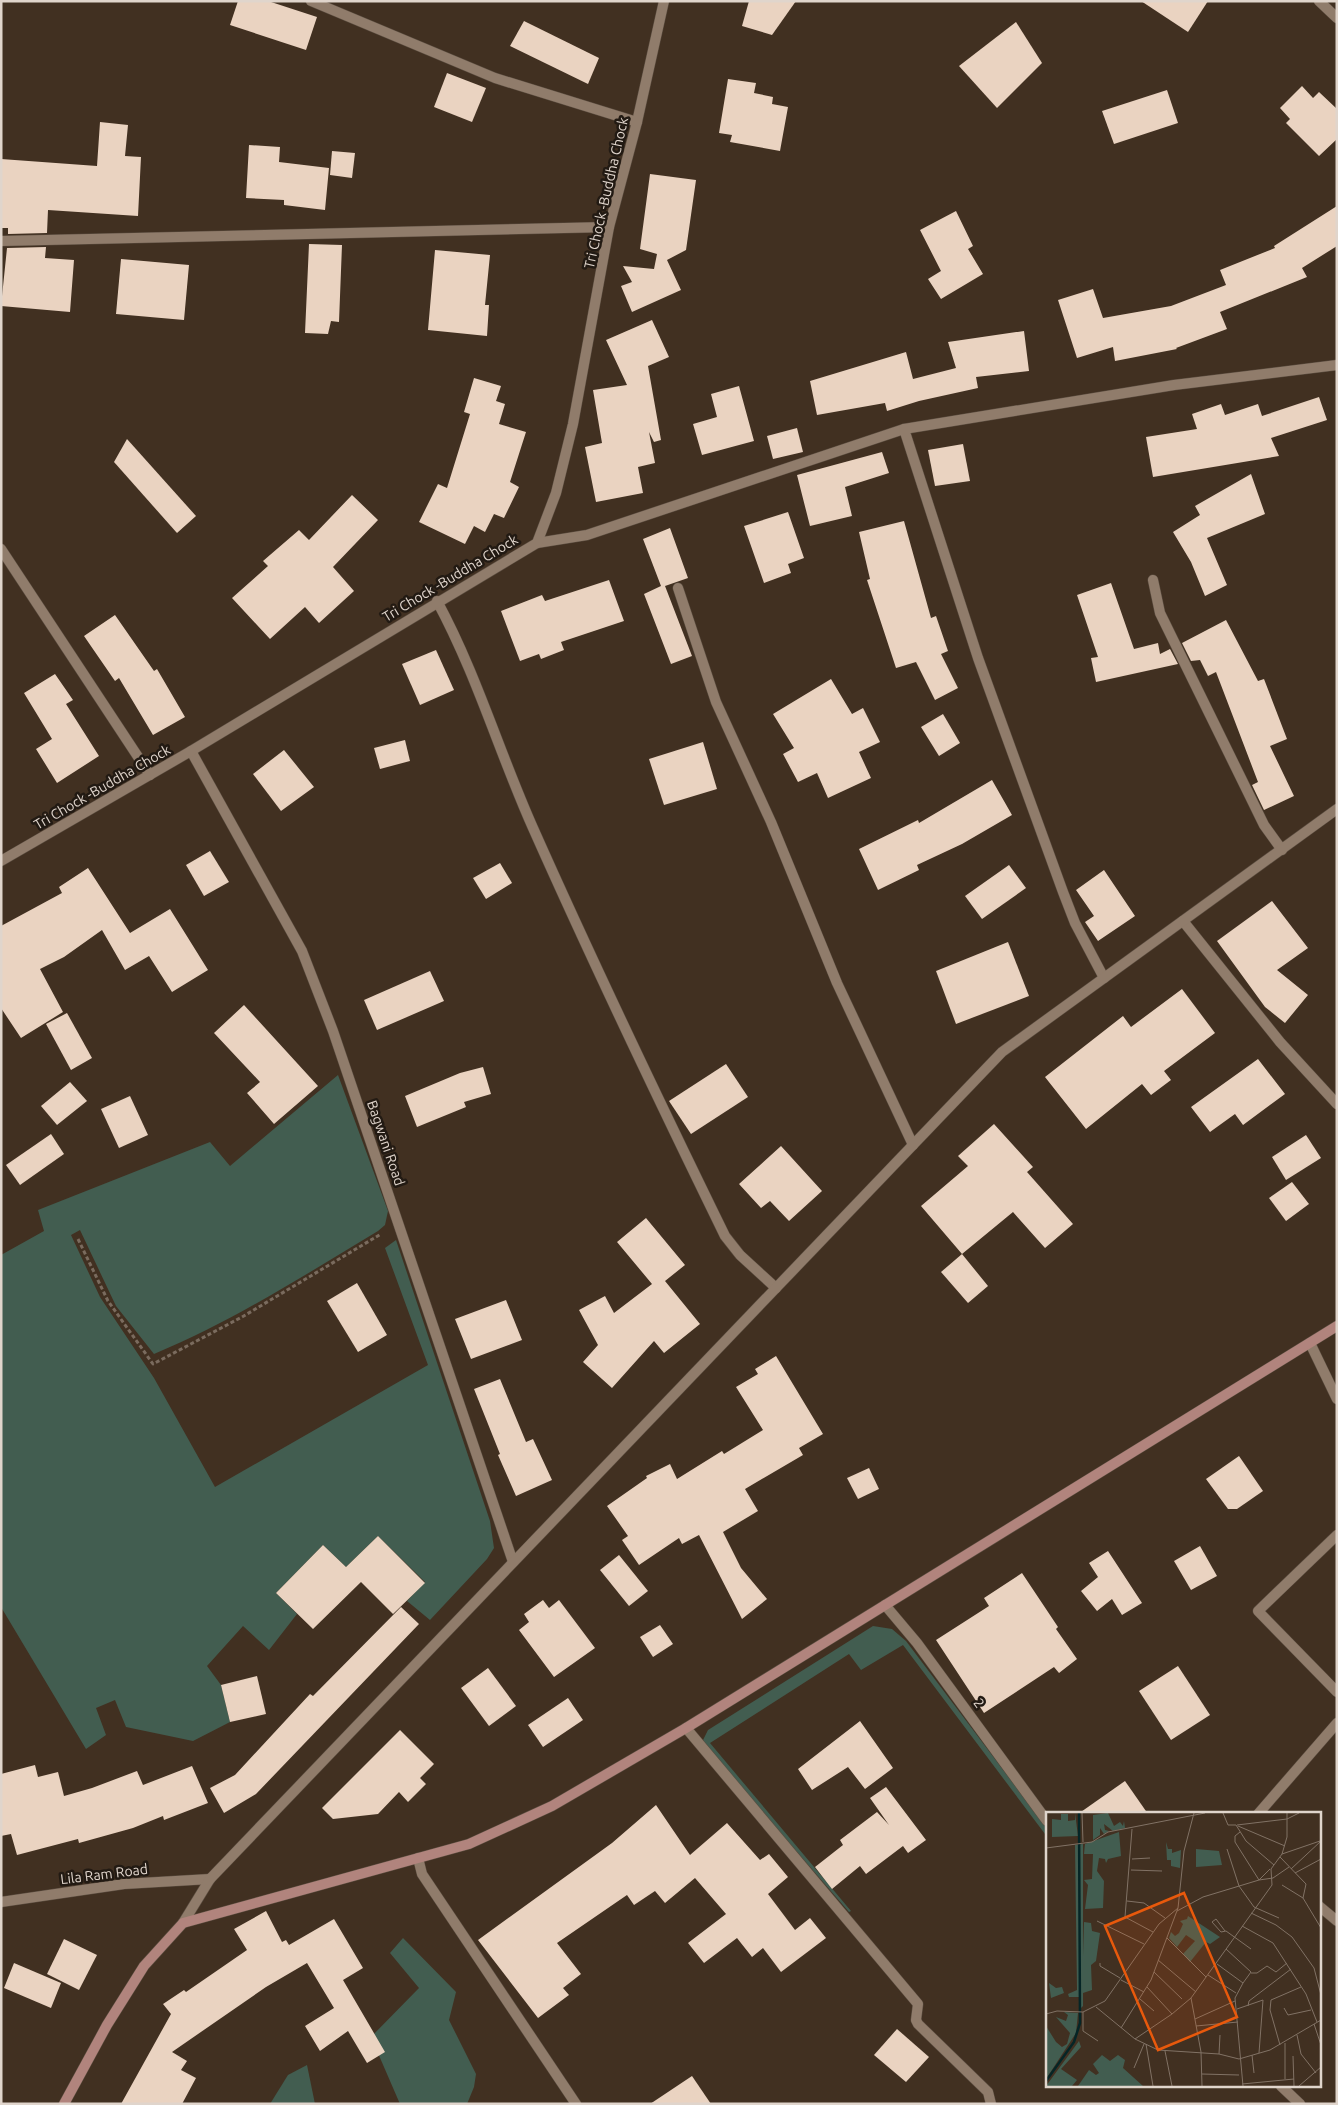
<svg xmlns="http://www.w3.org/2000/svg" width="1338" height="2105" viewBox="0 0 1338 2105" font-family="Ubuntu,sans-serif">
	<rect width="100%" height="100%" fill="#413021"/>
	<g fill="#425d50">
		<path d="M 338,1075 L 388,1211 L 385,1225 L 378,1231 C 305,1275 233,1321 154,1354 L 116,1306 L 80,1230 L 71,1235 L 100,1297 L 154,1378 L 215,1487 L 428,1365 L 385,1248 L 396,1240 L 490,1521 L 494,1548 L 487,1559 L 430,1620 L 407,1601 L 425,1582 L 378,1536 L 346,1567 L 323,1545 L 276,1593 L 297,1614 L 269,1650 L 243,1626 L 207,1666 L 221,1685 L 230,1722 L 193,1741 L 126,1727 L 115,1700 L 96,1708 L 106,1735 L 86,1749 L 1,1607 L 1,1255 L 44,1231 L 38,1210 L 210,1142 L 230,1166 Z"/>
		<path d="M 873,1626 L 892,1629 L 906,1641 L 1047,1828 L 1047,1832 L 1045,1834 L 903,1645 L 861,1670 L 849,1654 L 710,1743 L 851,1911 L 849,1912 L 705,1746 L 703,1740 L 708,1730 Z"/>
		<path d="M 403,1938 L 456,1992 L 449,2020 L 476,2074 L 474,2087 L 467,2104 L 400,2104 L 371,2037 L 419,1988 L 390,1953 Z"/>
		<path d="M 307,2065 L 315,2104 L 270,2104 L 288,2075 Z"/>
	</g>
	<g fill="#ead3c1">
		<path d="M 238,1 L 268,1 L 317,17 L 306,50 L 230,25 Z"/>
		<path d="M 749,1 L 796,1 L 772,35 L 742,26 Z"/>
		<path d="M 1141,1 L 1208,1 L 1188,32 Z"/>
		<path d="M 524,21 L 599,58 L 588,84 L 510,46 Z"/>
		<path d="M 1016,22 L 1042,63 L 997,108 L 959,66 Z"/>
		<path d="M 447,73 L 486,88 L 472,122 L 434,107 Z"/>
		<path d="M 728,79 L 756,83 L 754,93 L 773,97 L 772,104 L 788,107 L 780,151 L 730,142 L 732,135 L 719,133 Z"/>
		<path d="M 1302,86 L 1313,98 L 1319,92 L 1337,109 L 1337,139 L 1319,156 L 1286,123 L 1290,119 L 1280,108 Z"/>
		<path d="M 1167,90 L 1178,123 L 1114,144 L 1102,111 Z"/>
		<path d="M 100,122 L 128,125 L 125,156 L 141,157 L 138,216 L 48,210 L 47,233 L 8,234 L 8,228 L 1,228 L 1,159 L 97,166 Z"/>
		<path d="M 249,145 L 280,147 L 279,162 L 329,168 L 325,210 L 284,205 L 284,200 L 246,198 Z"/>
		<path d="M 332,151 L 355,153 L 352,178 L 330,175 Z"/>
		<path d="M 650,174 L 696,180 L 686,250 L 667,260 L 681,290 L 632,312 L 621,286 L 632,282 L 623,266 L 654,269 L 657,254 L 640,249 Z"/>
		<path d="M 1337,206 L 1337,246 L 1302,268 L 1307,277 L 1220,312 L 1227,329 L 1176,348 L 1177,349 L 1115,361 L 1113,347 L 1077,358 L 1058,300 L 1093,289 L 1103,318 L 1171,306 L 1226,285 L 1220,270 L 1275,248 L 1274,246 Z"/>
		<path d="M 956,211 L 973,246 L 968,249 L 983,274 L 941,299 L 928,279 L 941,271 L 920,230 Z"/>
		<path d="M 309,244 L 342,245 L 339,322 L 331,321 L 328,334 L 305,333 Z"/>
		<path d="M 46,247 L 45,258 L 74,260 L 70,312 L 1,306 L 7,248 Z"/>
		<path d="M 435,250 L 490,255 L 485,305 L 489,305 L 487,336 L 428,330 Z"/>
		<path d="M 121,259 L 189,265 L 184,320 L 116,314 Z"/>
		<path d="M 652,320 L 669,357 L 648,366 L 661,440 L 654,442 L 649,432 L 655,463 L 638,467 L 643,493 L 596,502 L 585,447 L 602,443 L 593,390 L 627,385 L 606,340 Z"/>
		<path d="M 1024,331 L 1029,371 L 976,377 L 978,388 L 919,401 L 887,411 L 885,403 L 817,415 L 810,381 L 906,352 L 913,379 L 956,368 L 948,342 Z"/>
		<path d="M 474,378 L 501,386 L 496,401 L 505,404 L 499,424 L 526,432 L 510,482 L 519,487 L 504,518 L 494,514 L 485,532 L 474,526 L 465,544 L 419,522 L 438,484 L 447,488 L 470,414 L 464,412 Z"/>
		<path d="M 739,386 L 754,441 L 702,455 L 693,424 L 717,417 L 711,394 Z"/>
		<path d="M 1319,397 L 1327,420 L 1271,438 L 1279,456 L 1153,477 L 1146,437 L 1197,429 L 1192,414 L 1221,404 L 1225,415 L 1258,404 L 1262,416 Z"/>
		<path d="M 797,428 L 803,452 L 773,459 L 767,436 Z"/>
		<path d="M 127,439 L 196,516 L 177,533 L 114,462 Z"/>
		<path d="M 963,444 L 970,481 L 935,486 L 928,450 Z"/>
		<path d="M 882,452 L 889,473 L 845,487 L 852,516 L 810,526 L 797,475 Z"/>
		<path d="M 1251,474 L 1265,514 L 1207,538 L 1227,585 L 1205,596 L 1191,562 L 1173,532 L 1200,515 L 1195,506 Z"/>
		<path d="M 352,495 L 378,520 L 333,567 L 354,591 L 319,623 L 305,607 L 270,639 L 232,598 L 268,566 L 263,561 L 299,530 L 309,540 Z"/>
		<path d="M 788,512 L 804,558 L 788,564 L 791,573 L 764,583 L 744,526 Z"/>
		<path d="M 904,521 L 931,618 L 936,616 L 948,651 L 941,654 L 958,688 L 935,700 L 916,662 L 896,668 L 867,580 L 870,579 L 859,532 Z"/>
		<path d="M 670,528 L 688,578 L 665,586 L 692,656 L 671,664 L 644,594 L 661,586 L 643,539 Z"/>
		<path d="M 609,580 L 624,621 L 561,642 L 564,650 L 541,659 L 539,654 L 520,661 L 501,611 L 542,595 L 545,601 Z"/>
		<path d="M 1111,583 L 1134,649 L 1158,643 L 1160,654 L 1170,649 L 1178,664 L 1096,682 L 1091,658 L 1098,657 L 1077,595 Z"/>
		<path d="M 115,615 L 154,671 L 157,669 L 185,717 L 153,735 L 119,678 L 115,681 L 84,636 Z"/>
		<path d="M 1226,620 L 1258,681 L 1264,679 L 1287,739 L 1270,746 L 1294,796 L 1264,810 L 1252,785 L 1258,782 L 1216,672 L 1208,676 L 1200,660 L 1191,661 L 1182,643 Z"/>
		<path d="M 436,650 L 454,690 L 420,705 L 402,664 Z"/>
		<path d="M 55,674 L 73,700 L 66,704 L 99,756 L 57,783 L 36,749 L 52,739 L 24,693 Z"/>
		<path d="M 831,679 L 852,714 L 863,708 L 880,742 L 859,752 L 871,778 L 828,798 L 817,773 L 798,782 L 783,754 L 794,748 L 773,714 Z"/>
		<path d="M 943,714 L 960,743 L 939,756 L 921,727 Z"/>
		<path d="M 405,740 L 410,761 L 380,769 L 374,748 Z"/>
		<path d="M 703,742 L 717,789 L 664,805 L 649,759 Z"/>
		<path d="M 284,750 L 314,787 L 281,811 L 253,774 Z"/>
		<path d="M 992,780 L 1012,815 L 962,844 L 917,865 L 919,870 L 878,890 L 859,849 L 918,820 L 919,823 Z"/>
		<path d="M 210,851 L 229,882 L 204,896 L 186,865 Z"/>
		<path d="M 500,863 L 512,883 L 486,899 L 473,878 Z"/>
		<path d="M 1009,865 L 1026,888 L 982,919 L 965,896 Z"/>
		<path d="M 88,868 L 130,933 L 170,909 L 208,970 L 172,992 L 149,956 L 125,970 L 102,930 L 64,957 L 40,969 L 63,1012 L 21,1038 L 1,1008 L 1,926 L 62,893 L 59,887 Z"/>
		<path d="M 1104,870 L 1135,916 L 1098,941 L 1085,922 L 1094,916 L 1076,890 Z"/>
		<path d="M 1272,901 L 1308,948 L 1277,970 L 1308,995 L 1285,1023 L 1265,1007 L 1217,941 Z"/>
		<path d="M 1008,942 L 1029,996 L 956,1024 L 936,971 Z"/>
		<path d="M 430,971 L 444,1001 L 377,1030 L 364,1000 Z"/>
		<path d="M 1182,989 L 1215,1033 L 1164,1071 L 1171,1080 L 1151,1095 L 1142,1084 L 1086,1129 L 1045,1077 L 1123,1016 L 1131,1027 Z"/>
		<path d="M 244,1005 L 318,1086 L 274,1124 L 247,1093 L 260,1082 L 214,1033 Z"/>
		<path d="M 67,1013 L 92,1058 L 71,1070 L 46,1024 Z"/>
		<path d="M 1258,1059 L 1285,1094 L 1243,1125 L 1235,1114 L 1210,1132 L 1191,1107 Z"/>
		<path d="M 726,1064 L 748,1097 L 691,1134 L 669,1101 Z"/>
		<path d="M 483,1067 L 491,1094 L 464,1102 L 466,1107 L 417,1127 L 405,1096 L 460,1073 Z"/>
		<path d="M 70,1082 L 87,1101 L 57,1125 L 41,1106 Z"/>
		<path d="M 130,1096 L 148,1135 L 119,1148 L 101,1109 Z"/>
		<path d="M 994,1124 L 1033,1167 L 1027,1172 L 1073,1224 L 1045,1248 L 1013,1212 L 962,1254 L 921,1206 L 968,1166 L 958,1156 Z"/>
		<path d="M 51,1134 L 64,1154 L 20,1185 L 6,1165 Z"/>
		<path d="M 1306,1135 L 1321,1158 L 1286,1180 L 1272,1157 Z"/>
		<path d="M 781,1146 L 822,1191 L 789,1221 L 770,1201 L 761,1208 L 739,1184 Z"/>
		<path d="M 1292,1182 L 1309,1204 L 1286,1221 L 1269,1198 Z"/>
		<path d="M 646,1218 L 685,1265 L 665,1281 L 700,1324 L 664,1353 L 654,1341 L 612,1388 L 583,1362 L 598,1345 L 579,1310 L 605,1296 L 614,1313 L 652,1284 L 617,1242 Z"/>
		<path d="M 962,1254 L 988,1286 L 968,1303 L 941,1272 Z"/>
		<path d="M 357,1283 L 387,1335 L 358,1352 L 327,1301 Z"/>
		<path d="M 506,1300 L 522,1340 L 471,1359 L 455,1319 Z"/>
		<path d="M 776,1356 L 823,1434 L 799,1448 L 803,1455 L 745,1489 L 758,1511 L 723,1532 L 741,1568 L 767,1599 L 742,1619 L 699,1535 L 682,1544 L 679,1538 L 639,1565 L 622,1540 L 628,1536 L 607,1506 L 647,1478 L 646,1476 L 670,1464 L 677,1479 L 722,1451 L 724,1454 L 763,1430 L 736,1387 L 758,1374 L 755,1369 Z"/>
		<path d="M 500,1379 L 526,1442 L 533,1439 L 552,1480 L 516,1496 L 498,1455 L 500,1454 L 474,1389 Z"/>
		<path d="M 1239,1456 L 1263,1491 L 1237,1509 L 1228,1509 L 1206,1479 Z"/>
		<path d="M 869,1468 L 879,1489 L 858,1499 L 847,1478 Z"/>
		<path d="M 378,1536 L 425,1583 L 393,1614 L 361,1582 L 313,1629 L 276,1593 L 323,1545 L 346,1567 Z"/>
		<path d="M 1200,1546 L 1217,1576 L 1191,1590 L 1174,1561 Z"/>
		<path d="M 1108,1551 L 1142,1603 L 1122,1615 L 1112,1599 L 1097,1611 L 1081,1591 L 1098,1577 L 1089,1563 Z"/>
		<path d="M 619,1555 L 648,1591 L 629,1606 L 600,1570 Z"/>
		<path d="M 1022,1573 L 1058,1627 L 1056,1629 L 1077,1659 L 1059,1673 L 1054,1667 L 984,1713 L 936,1640 L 989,1606 L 984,1598 Z"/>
		<path d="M 543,1600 L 549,1608 L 559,1600 L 595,1648 L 554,1677 L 519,1630 L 529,1622 L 524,1614 Z"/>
		<path d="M 401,1607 L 419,1624 L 256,1794 L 224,1813 L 210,1788 L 235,1775 L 310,1694 L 313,1696 Z"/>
		<path d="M 660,1625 L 673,1644 L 653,1657 L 640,1637 Z"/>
		<path d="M 1178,1666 L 1210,1715 L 1171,1740 L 1139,1691 Z"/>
		<path d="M 488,1668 L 516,1706 L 489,1726 L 461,1688 Z"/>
		<path d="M 257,1676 L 266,1714 L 230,1722 L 221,1685 Z"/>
		<path d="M 568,1698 L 583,1720 L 543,1747 L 528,1725 Z"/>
		<path d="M 860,1721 L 893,1768 L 865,1789 L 848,1767 L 812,1790 L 798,1769 Z"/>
		<path d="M 400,1730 L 434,1764 L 420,1778 L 426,1784 L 408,1802 L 399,1792 L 378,1814 L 333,1819 L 322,1808 Z"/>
		<path d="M 35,1765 L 38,1777 L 58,1772 L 64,1796 L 92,1788 L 137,1771 L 143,1785 L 192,1766 L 208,1803 L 164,1820 L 163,1816 L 133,1828 L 79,1843 L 78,1839 L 17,1855 L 11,1834 L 1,1836 L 1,1774 Z"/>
		<path d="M 1125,1781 L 1148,1814 L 1078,1814 Z"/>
		<path d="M 886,1787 L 926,1840 L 908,1853 L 903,1846 L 866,1874 L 860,1866 L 832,1889 L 815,1867 L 843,1845 L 840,1840 L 877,1812 L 889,1825 L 870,1798 Z"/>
		<path d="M 656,1805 L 690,1855 L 727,1823 L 760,1860 L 769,1854 L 788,1877 L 768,1894 L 795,1930 L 810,1918 L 826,1938 L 781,1972 L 763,1948 L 752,1957 L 737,1938 L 704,1963 L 688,1943 L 726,1914 L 695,1878 L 665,1903 L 655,1891 L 634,1905 L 627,1895 L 557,1943 L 581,1974 L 563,1988 L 569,1995 L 538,2018 L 478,1940 L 612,1843 Z"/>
		<path d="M 266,1911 L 282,1942 L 286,1940 L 289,1945 L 334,1919 L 363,1968 L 343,1980 L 385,2052 L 367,2063 L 348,2031 L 320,2051 L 305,2026 L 334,2008 L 307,1963 L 266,1987 L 172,2052 L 187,2061 L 181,2070 L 196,2078 L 182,2104 L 121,2104 L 171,2014 L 163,2004 L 184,1990 L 186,1992 L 247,1950 L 234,1929 Z"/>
		<path d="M 64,1939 L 97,1955 L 79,1990 L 47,1974 Z"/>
		<path d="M 14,1963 L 61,1983 L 51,2008 L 4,1988 Z"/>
		<path d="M 897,2029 L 929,2057 L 906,2082 L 874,2055 Z"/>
		<path d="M 692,2076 L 711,2104 L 650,2104 Z"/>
	</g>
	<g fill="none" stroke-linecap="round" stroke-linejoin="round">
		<g stroke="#5b4d40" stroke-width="11">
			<g id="service">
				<path d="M 1310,1343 L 1337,1399"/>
				<path d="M 1337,1535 L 1258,1611 L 1337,1692"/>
				<path d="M 1258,1814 L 1337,1723"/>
				<path d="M 1319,1906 L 1337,1921"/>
			</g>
		</g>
		<g stroke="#5b4d40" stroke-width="11">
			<g id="minor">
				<path d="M 311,1 L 495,78 L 637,122"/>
				<path d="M 1319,1 L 1337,18"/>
				<path d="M 1,241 L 609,227"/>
				<path d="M 537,543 L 587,535 L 904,429"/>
				<path d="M 1,549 L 150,775"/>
				<path d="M 1153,580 L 1160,613 L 1264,825 L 1282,850"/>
				<path d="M 678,588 L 716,702 L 771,822 L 837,983 L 913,1145"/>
				<path d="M 437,601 C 477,675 499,752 533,828 C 594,965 659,1101 725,1236 L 740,1255 L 776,1288"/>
				<path d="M 191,751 L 302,951 L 333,1031 L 513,1562"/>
				<path d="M 1183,921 L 1280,1042 L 1337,1104"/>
				<path d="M 1104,978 L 1075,923 L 1063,892 L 978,658 L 904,429 L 1174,385 L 1337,365"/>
				<path d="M 885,1605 L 917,1643 L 1047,1821"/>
				<path d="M 686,1728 L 918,2004 L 916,2020 L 918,2024 L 988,2092 L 991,2104"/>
				<path d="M 418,1858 L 422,1874 L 576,2104"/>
				<path d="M 1,1902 L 124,1884 L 210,1879"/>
				<path d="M 183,1923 L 210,1879 L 1002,1052 L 1337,809"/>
				<path d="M 1281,2086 L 1300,2104"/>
			</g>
		</g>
		<g stroke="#5b4d40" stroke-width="11">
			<path id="tertiary" d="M 1,861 L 191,751 L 537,543 L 556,493 L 573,424 L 609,227 L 637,122 L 664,1"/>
		</g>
		<g stroke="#5b4d40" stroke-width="11">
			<path id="secondary" d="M 64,2104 L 107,2025 L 144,1966 L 183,1923 L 469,1844 L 552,1806 L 686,1728 L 1337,1326"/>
		</g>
		<path stroke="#7a6b5e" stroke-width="3" stroke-dasharray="4 2.5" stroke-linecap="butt" d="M 78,1239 L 108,1301 L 153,1364 L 242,1317 L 381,1234"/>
		<use href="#service" stroke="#907c6b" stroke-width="10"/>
		<use href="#minor" stroke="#907c6b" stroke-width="10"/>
		<use href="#tertiary" stroke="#907c6b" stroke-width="10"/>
		<use href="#secondary" stroke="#b1847d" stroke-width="10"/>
	</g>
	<g text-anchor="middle" stroke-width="5" stroke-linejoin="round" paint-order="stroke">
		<g font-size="14" fill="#e0d5cc" stroke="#221a13">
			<text transform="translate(606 193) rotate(-77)" y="5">Tri Chock -Buddha Chock</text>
			<text transform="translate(450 578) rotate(-31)" y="5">Tri Chock -Buddha Chock</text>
			<text transform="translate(102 787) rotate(-30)" y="5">Tri Chock -Buddha Chock</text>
			<text transform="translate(386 1143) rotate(71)" y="5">Bagwani Road</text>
			<text transform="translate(979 1703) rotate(54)" y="5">2</text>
			<text transform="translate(104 1874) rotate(-7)" y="5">Lila Ram Road</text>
		</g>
	</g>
	<g transform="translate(1046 1812)">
		<rect width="275" height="275" fill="#413021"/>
		<path d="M 29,1 L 32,24 L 6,25 L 6,7 L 15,8 L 15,2 L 22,2 L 22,9 L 29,8 ZM 62,1 L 68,14 L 74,10 L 77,14 L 78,9 L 79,16 L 67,19 L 58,12 L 59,18 L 63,19 L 58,22 L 54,16 L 54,23 L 47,28 L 47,3 ZM 73,20 L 75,44 L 62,47 L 60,51 L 59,47 L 53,46 L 51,59 L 58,69 L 57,96 L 39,97 L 42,73 L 38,68 L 46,67 L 47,42 L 38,42 L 39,32 ZM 120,30 L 122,37 L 126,37 L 126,41 L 135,38 L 134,56 L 125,54 L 125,48 L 121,48 ZM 37,32 L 37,144 L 38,110 L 45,111 L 46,119 L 54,121 L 50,149 L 45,153 L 46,178 L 37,181 L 37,194 L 33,198 L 33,185 L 23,185 L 22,182 L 31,178 L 29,33 ZM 150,37 L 173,39 L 176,53 L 150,55 ZM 142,104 L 174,125 L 164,132 L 160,130 L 144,150 L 137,142 L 149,129 L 140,123 L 131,135 L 123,126 L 125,120 L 129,124 L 133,121 L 137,112 L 134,109 L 141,107 ZM 3,171 L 10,176 L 16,175 L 18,181 L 5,186 ZM 18,200 L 32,201 L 30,221 L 0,267 L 0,214 L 10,230 L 16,235 L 21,232 L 24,221 L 10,205 L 20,209 L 22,203 ZM 33,229 L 35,235 L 15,257 L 31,268 L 26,274 L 0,274 ZM 56,243 L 64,249 L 72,243 L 79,248 L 77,256 L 97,274 L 32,274 L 43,258 L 50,263 L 53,261 L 47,252 Z" fill="#425d50"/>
		<path fill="none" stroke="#052526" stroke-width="2.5" d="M 0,269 L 28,230 L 34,211 L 33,1"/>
		<path fill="none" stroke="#817265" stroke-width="1" d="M 36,1 L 37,30M 177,1 L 182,13 L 190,13 L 200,29 L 228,53M 191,13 L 241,7 L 253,1M 192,14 L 239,34M 86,17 L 79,105 L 107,120M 194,20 L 189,24 L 189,30 L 213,68 L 227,66 L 243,55M 0,36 L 46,30 L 62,20 L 159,1M 181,37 L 193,74 L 208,95 L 233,106M 236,42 L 274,29M 234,45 L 260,72 L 257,86 L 275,116M 86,47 L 104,46M 245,57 L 275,29M 85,58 L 116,59M 249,61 L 275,47M 236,73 L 257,86M 81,89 L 98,91 L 119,106M 131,99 L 157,85 L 213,68 L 224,57M 205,101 L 230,113 L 246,125 L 268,156 L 275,183M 51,109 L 98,132M 196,114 L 227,131 L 260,182 L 271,210M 179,119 L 170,107 L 166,110 L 175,120 L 180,119 L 205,137M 121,126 L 160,165M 180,137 L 205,160 L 197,171M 112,148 L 150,180M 54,151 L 54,154 L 74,166M 171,152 L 197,171 L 189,186 L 197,274M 108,160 L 136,187M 205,161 L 211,161 L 221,154 L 230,160 L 241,151M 162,163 L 190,181M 75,168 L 98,180M 94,187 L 108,199M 202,194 L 203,189 L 245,157M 50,195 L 89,227 L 112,238 L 173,242 L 193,247 L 224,238 L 275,208M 238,196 L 242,203 L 265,198M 191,197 L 217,188 L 213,241M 37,200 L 37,219 L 52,229M 0,202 L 11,199 L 37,200 L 59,189 L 113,112 L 132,96 L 138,39 L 148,1M 126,202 L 145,186M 149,207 L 189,189M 268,212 L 275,233M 150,214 L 192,210M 75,216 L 105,168 L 132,96M 251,223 L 255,242 L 270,261M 89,227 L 126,202 L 101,175M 239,231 L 239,267M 100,232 L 107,274M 234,233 L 224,198 L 225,188 L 255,175M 119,239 L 126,274M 173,242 L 174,223M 206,243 L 208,261M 247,244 L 248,274M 88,256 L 98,232M 156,262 L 193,263M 196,272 L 248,267M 156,274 L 155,240 L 145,186 L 226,73 L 225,57 L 236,42 L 241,25 L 241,1M 253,274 L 275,255"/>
		<path fill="#e8590c" fill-opacity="0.15" stroke="#e8590c" stroke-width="2.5" d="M 138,81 L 191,205 L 112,238 L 59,114 Z"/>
		<rect width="275" height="275" fill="none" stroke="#e0d5cc" stroke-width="2.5"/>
	</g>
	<rect width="1338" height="2105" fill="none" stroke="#e0d5cc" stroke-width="5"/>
</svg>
